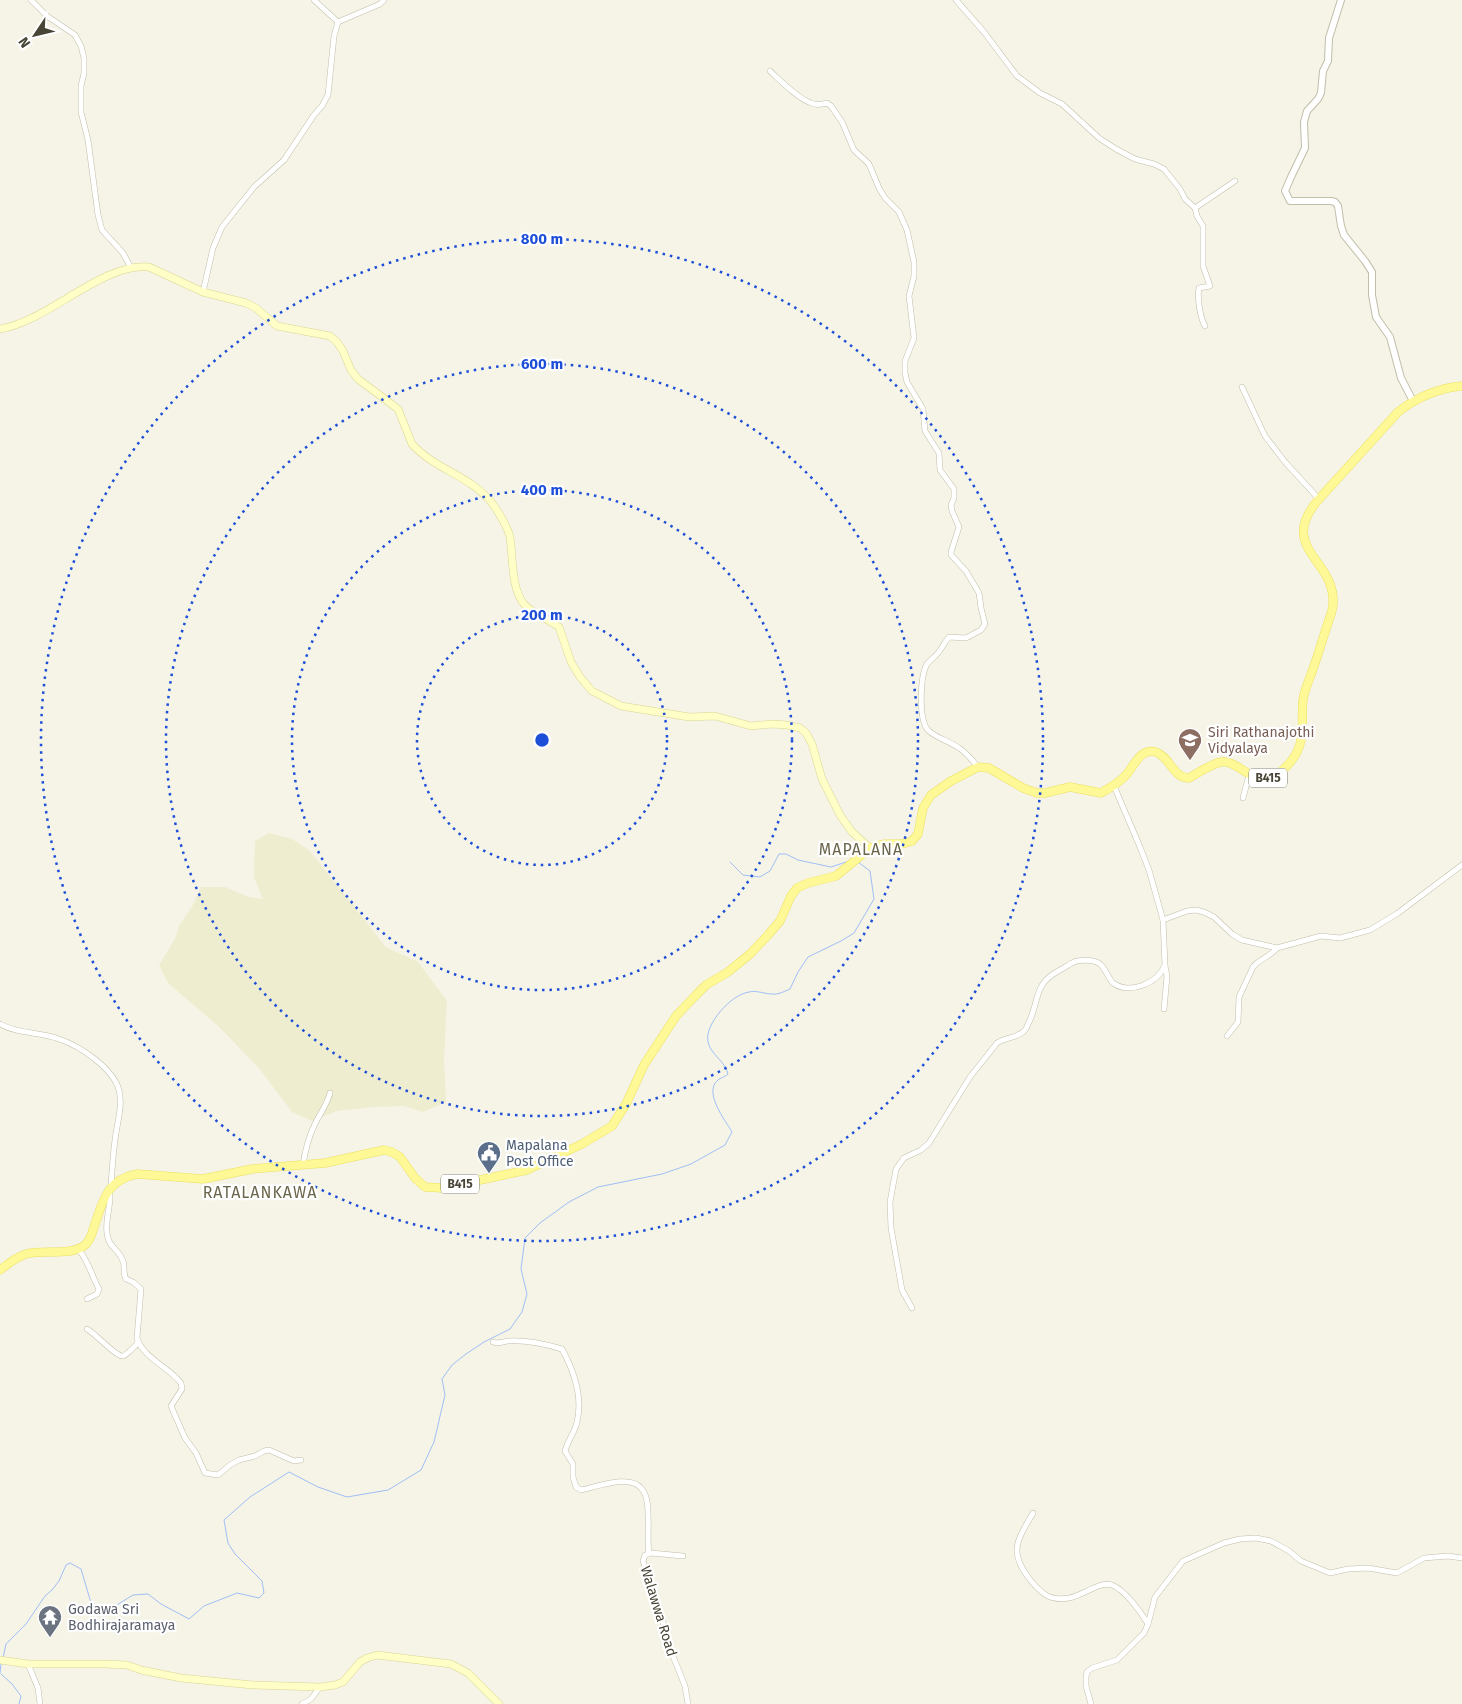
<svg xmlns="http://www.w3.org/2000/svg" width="1462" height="1704" viewBox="0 0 1462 1704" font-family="'Fira Sans',sans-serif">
	<rect width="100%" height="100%" fill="#f5f4e7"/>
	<path fill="#efedd0" d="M 269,833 L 292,839 L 310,851 L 386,947 L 418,962 L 447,1001 L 444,1057 L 446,1102 L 423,1112 L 404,1106 L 374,1107 L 337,1111 L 312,1121 L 292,1112 L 258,1067 L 217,1025 L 168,983 L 159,965 L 175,939 L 179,926 L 193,905 L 201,887 L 225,887 L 249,897 L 263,899 L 254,877 L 255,841 Z"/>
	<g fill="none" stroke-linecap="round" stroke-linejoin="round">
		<g stroke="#a0bff5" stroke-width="1">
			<path d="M 730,862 L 743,875 L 760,877 L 770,871 L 779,854 L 786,854 L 798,860 L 831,867 L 849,861"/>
			<path d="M 3,1658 L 6,1644 L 26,1624 L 45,1596 L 52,1590 L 59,1581 L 66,1565 L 70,1563 L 81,1569 L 94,1613 L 99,1616 L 133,1595 L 148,1594 L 161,1604 L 189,1619 L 204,1606 L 237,1593 L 259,1598 L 264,1593 L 262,1581 L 235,1554 L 228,1543 L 224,1520 L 250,1497 L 289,1472 L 318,1487 L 347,1497 L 388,1490 L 421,1470 L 434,1442 L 445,1395 L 442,1379 L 452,1365 L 466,1354 L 484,1342 L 510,1329 L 522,1312 L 527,1294 L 521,1269 L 525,1238 L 540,1223 L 569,1202 L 598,1187 L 662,1174 L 691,1164 L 725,1145 L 732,1132 C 725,1120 703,1092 718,1080 C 720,1078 725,1077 728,1074 C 726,1062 711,1055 708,1042 C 704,1024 732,994 749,992 C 756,990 765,994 772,994 C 778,995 785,991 790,989 L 798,972 L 808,957 L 841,941 L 854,933 L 874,899 L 870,871 L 858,862"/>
			<path d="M 0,1673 L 1,1664"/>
			<path d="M 1,1674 L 12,1684 L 21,1696 L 19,1704"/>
		</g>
		<g stroke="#c1bea9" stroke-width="6">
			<g id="minor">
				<path d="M 31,0 L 47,16 L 75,35 L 81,46 L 84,58 L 84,73 L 81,86 L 81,112 L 88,140 L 98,215 L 102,230 L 123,253 L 131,268"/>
				<path d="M 314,0 L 338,22"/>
				<path d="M 956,0 L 984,32 L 1017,76 L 1040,93 L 1062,104 L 1099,138 L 1116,149 L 1135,159 L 1154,164 L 1164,169 L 1180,189 L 1185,199 L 1195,208 L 1235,181"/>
				<path d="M 770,71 C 781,81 797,98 811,103 C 816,106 822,104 827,103 L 831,106 L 842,122 L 854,150 L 869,164 L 879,188 L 885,198 L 899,212 L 907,230 L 914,262 L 914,276 L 909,296 L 914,338 L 905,361 L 905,373 L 907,382 L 923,409 L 925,431 L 939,453 L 940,470 L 954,489 L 954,498 L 951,505 L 952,511 L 959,527 L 951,552 L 951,555 L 966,571 L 979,593 L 981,608 L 985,624 L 981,630 L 966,638 L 949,637 C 945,642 942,648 938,653 C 935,657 930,660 927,664 C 920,677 918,721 929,731 C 938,739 950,741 959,748 C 967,753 972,760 978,767"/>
				<path d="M 1195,208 L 1197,216 L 1203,226 L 1203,266 L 1210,286 L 1199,288 C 1197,296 1200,318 1205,326"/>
				<path d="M 203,292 L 213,248 L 222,227 L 254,187 L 284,160 L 314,115 L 322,106 L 328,95 L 334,36 L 338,22 L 380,4 L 384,0"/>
				<path d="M 1242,387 L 1265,436 L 1285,462 L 1319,499"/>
				<path d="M 1243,798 L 1249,775"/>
				<path d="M 1163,920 L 1187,911 L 1196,910 L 1204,912 L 1214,917 L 1232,934 L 1242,940 L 1277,948 L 1321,936 L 1340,938 L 1370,930 L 1398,913 L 1462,865"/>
				<path d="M 1164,1009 L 1167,976 L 1165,966"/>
				<path d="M 0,1024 C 18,1034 40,1032 59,1039 C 80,1046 113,1068 119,1090 C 123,1106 117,1123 115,1140 C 113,1155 112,1170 111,1186"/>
				<path d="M 1227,1036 L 1238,1022 L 1239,997 L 1253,967 C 1259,959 1270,957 1277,948"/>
				<path d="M 303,1165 C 305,1151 308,1139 314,1126 C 319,1115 327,1105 330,1093"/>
				<path d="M 105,1195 L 106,1194 L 110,1195 L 110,1199 C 109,1213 103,1230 110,1243 C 114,1249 120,1253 122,1259 C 126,1265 122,1272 126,1279 L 133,1282 L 141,1289 L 137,1338 C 143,1358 169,1367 181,1383 L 182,1389 L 171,1406 L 185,1438 L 196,1453 L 205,1473 L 218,1475 L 230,1465 L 239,1460 L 255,1456 L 264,1451 L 269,1450 L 294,1461 L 301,1460"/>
				<path d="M 78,1249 C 89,1261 91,1275 99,1289 L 97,1294 L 87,1299"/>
				<path d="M 912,1308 L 902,1290 L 891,1228 L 890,1202 L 896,1169 L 904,1158 L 921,1150 L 929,1143 L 970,1077 L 997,1043 C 1005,1037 1019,1038 1025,1030 C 1027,1028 1028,1023 1030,1020 C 1040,996 1034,984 1060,970 C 1066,967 1072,962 1077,961 C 1084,960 1094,960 1100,964 C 1106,969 1108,978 1113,983 C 1130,995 1158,983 1165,965 L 1163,920 L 1149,870 L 1140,847 L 1114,786"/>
				<path d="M 87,1329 C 95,1333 116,1357 123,1356 C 125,1356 128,1352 130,1351 C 133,1347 136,1347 138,1342"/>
				<path d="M 493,1342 C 499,1344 502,1342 508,1341 C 526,1340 545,1344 562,1349 C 574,1371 583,1397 577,1422 C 575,1432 568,1440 565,1451 L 573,1464 L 573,1477 L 576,1487 L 581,1490 C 596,1487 630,1474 641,1488 C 647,1494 648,1506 648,1514 C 649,1528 647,1540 649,1554"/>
				<path d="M 1033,1513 C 1027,1524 1016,1539 1017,1552 C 1018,1567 1034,1587 1046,1595 C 1052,1599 1062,1599 1069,1598 C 1082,1596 1100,1581 1112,1585 C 1125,1590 1141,1612 1148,1624"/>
				<path d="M 683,1556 L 651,1553 L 645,1555 L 643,1561 L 655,1594 L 671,1651 L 685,1686 L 688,1704"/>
				<path d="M 28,1664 L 38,1688 L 40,1704"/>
				<path d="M 302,1704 L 311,1699 L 320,1687"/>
				<path d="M 1091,1704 L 1086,1686 L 1086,1677 L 1087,1672 L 1092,1668 L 1117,1660 L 1144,1633 L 1148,1624 L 1155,1597 L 1183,1561 L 1224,1543 L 1240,1539 L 1256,1538 L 1271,1541 L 1289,1551 L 1301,1561 L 1330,1573 L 1348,1569 L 1368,1568 L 1397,1573 L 1424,1558 L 1448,1556 L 1462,1558"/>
			</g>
		</g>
		<g stroke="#c1bea9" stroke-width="8">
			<path id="tertiary" d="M 1341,0 L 1329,38 L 1328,61 L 1323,71 L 1321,93 L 1318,99 L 1307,111 L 1304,122 L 1305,148 L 1291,177 L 1285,191 L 1290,201 L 1331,201 L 1335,202 L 1338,206 L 1341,226 L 1344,235 L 1365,261 L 1372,272 L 1372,295 L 1376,317 L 1390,337 L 1401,378 L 1413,401"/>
		</g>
		<g stroke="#d8d594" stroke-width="8">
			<g id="secondary">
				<path d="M 0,329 C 47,322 103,262 149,267 L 203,292 L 246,303 L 256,308 L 277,326 L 330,336 L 337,342 L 343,351 L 351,370 L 358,379 L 398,409 L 412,444 C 434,469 471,476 492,503 C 499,513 507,525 510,537 C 513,556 511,589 524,604 C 534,615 548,619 559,627 L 571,662 L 580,677 L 592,691 L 621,706 L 689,717 L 715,716 L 751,726 L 772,724 L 787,725 L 800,728 L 806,733 L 812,744 L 822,779 L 840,815 L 852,832 L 870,848"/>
				<path d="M 0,1660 L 28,1664 L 105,1664 L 127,1665 L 141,1670 L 181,1678 L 253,1685 L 320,1687 L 335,1685 L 343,1682 L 360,1662 L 367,1658 L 377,1655 L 451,1664 L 468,1673 L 499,1704"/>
			</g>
		</g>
		<g stroke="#ebe05f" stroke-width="9">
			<path id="primary" d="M 0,1270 C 8,1264 16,1257 26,1254 C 43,1249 73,1257 86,1244 C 91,1239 92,1233 94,1227 C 103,1201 106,1180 137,1174 L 203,1179 L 252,1169 L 325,1163 L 384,1150 L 392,1152 L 400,1157 L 415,1178 L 425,1187 L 442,1188 L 527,1170 L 582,1144 L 612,1126 L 626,1104 L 644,1065 L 676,1016 L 697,994 L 706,985 L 728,972 L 750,954 L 768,935 L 780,921 L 791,896 L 797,888 L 808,883 L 836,876 L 870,848 L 884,844 L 902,844 L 912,841 L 918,834 L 923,808 L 931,795 L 951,781 L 978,767 L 989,768 L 1023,788 L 1037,793 L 1045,793 L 1070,787 L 1101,793 C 1110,788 1119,783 1126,775 C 1134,766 1141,747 1156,752 C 1170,757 1173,778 1189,778 C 1198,773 1217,760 1226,762 C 1244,765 1257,790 1278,774 C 1288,766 1297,756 1300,744 C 1305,728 1300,710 1304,695 C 1306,686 1310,678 1313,669 C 1318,655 1322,641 1327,626 C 1329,619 1333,611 1333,604 C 1336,559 1276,548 1319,499 L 1398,412 C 1416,398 1439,388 1462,386"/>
		</g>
		<use href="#minor" stroke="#fff" stroke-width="5"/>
		<use href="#tertiary" stroke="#fff" stroke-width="6"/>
		<use href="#secondary" stroke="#fffec7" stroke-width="7"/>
		<use href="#primary" stroke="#fff896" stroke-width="8"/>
	</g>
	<g fill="none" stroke="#1d4ed8" stroke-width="2.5" stroke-dasharray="2.5 5">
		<circle cx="542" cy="740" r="125"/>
		<circle cx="542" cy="740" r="250"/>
		<circle cx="542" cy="740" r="376"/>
		<circle cx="542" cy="740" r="501"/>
	</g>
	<defs>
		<g id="school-pin" transform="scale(1.25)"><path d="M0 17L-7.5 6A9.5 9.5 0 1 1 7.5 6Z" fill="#8d6e63" stroke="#fff"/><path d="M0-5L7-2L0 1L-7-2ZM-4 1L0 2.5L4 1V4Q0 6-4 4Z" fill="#fff"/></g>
		<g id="civic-pin" transform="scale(1.25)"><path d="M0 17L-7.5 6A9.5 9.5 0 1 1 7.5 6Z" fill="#5c6f8a" stroke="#fff"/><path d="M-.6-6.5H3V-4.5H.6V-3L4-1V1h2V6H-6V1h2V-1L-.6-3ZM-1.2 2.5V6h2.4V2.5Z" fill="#fff"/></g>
		<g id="temple-pin" transform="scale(1.25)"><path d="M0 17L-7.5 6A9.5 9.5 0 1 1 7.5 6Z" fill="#6b7280" stroke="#fff"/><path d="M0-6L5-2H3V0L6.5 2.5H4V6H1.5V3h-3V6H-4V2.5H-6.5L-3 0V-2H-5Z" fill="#fff"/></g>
	</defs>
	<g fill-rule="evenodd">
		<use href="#school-pin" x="1190" y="740"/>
		<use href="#civic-pin" x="489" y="1153"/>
		<use href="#temple-pin" x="50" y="1617"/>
	</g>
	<g text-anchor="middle" stroke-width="4.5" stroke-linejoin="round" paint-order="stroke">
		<g fill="#fff" stroke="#7f7d72" stroke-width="1">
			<rect x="1249" y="768.5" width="38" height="19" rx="4"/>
			<rect x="441" y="1174.5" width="38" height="19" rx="4"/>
		</g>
		<g font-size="12" font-weight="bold" fill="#484536">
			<text x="1268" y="782">B415</text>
			<text x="460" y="1188">B415</text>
		</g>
		<g font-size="14" fill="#785e54" stroke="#fff" text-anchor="start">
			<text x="1208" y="737">Siri Rathanajothi<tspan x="1208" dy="16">Vidyalaya</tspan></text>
		</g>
		<g font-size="14" fill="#4e5e75" stroke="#fff" text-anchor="start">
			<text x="506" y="1150">Mapalana<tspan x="506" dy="16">Post Office</tspan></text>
		</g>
		<g font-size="14" fill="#5b616d" stroke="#fff" text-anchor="start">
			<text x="68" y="1614">Godawa Sri<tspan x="68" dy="16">Bodhirajaramaya</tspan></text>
		</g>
		<g font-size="14" fill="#484536" stroke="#fff">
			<text transform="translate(659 1611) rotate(73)" y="5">Walawwa Road</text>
		</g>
		<g font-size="16" letter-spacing="1" fill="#6c664c" stroke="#fff">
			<text x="861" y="855">MAPALANA</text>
			<text x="260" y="1198">RATALANKAWA</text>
		</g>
	</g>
	<circle cx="542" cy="740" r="8" fill="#1d4ed8" stroke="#fff" stroke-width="2.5"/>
	<g font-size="15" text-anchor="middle" font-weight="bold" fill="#1d4ed8" stroke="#fff" stroke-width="4.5" stroke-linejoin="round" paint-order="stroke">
		<text x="542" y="244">800 m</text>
		<text x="542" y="369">600 m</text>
		<text x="542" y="495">400 m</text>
		<text x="542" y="620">200 m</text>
	</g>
	<g transform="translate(35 35) rotate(235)" stroke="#ffffff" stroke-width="4" paint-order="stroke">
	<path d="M0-4L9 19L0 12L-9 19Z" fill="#484536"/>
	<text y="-8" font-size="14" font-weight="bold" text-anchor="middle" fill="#484536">N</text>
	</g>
</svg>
